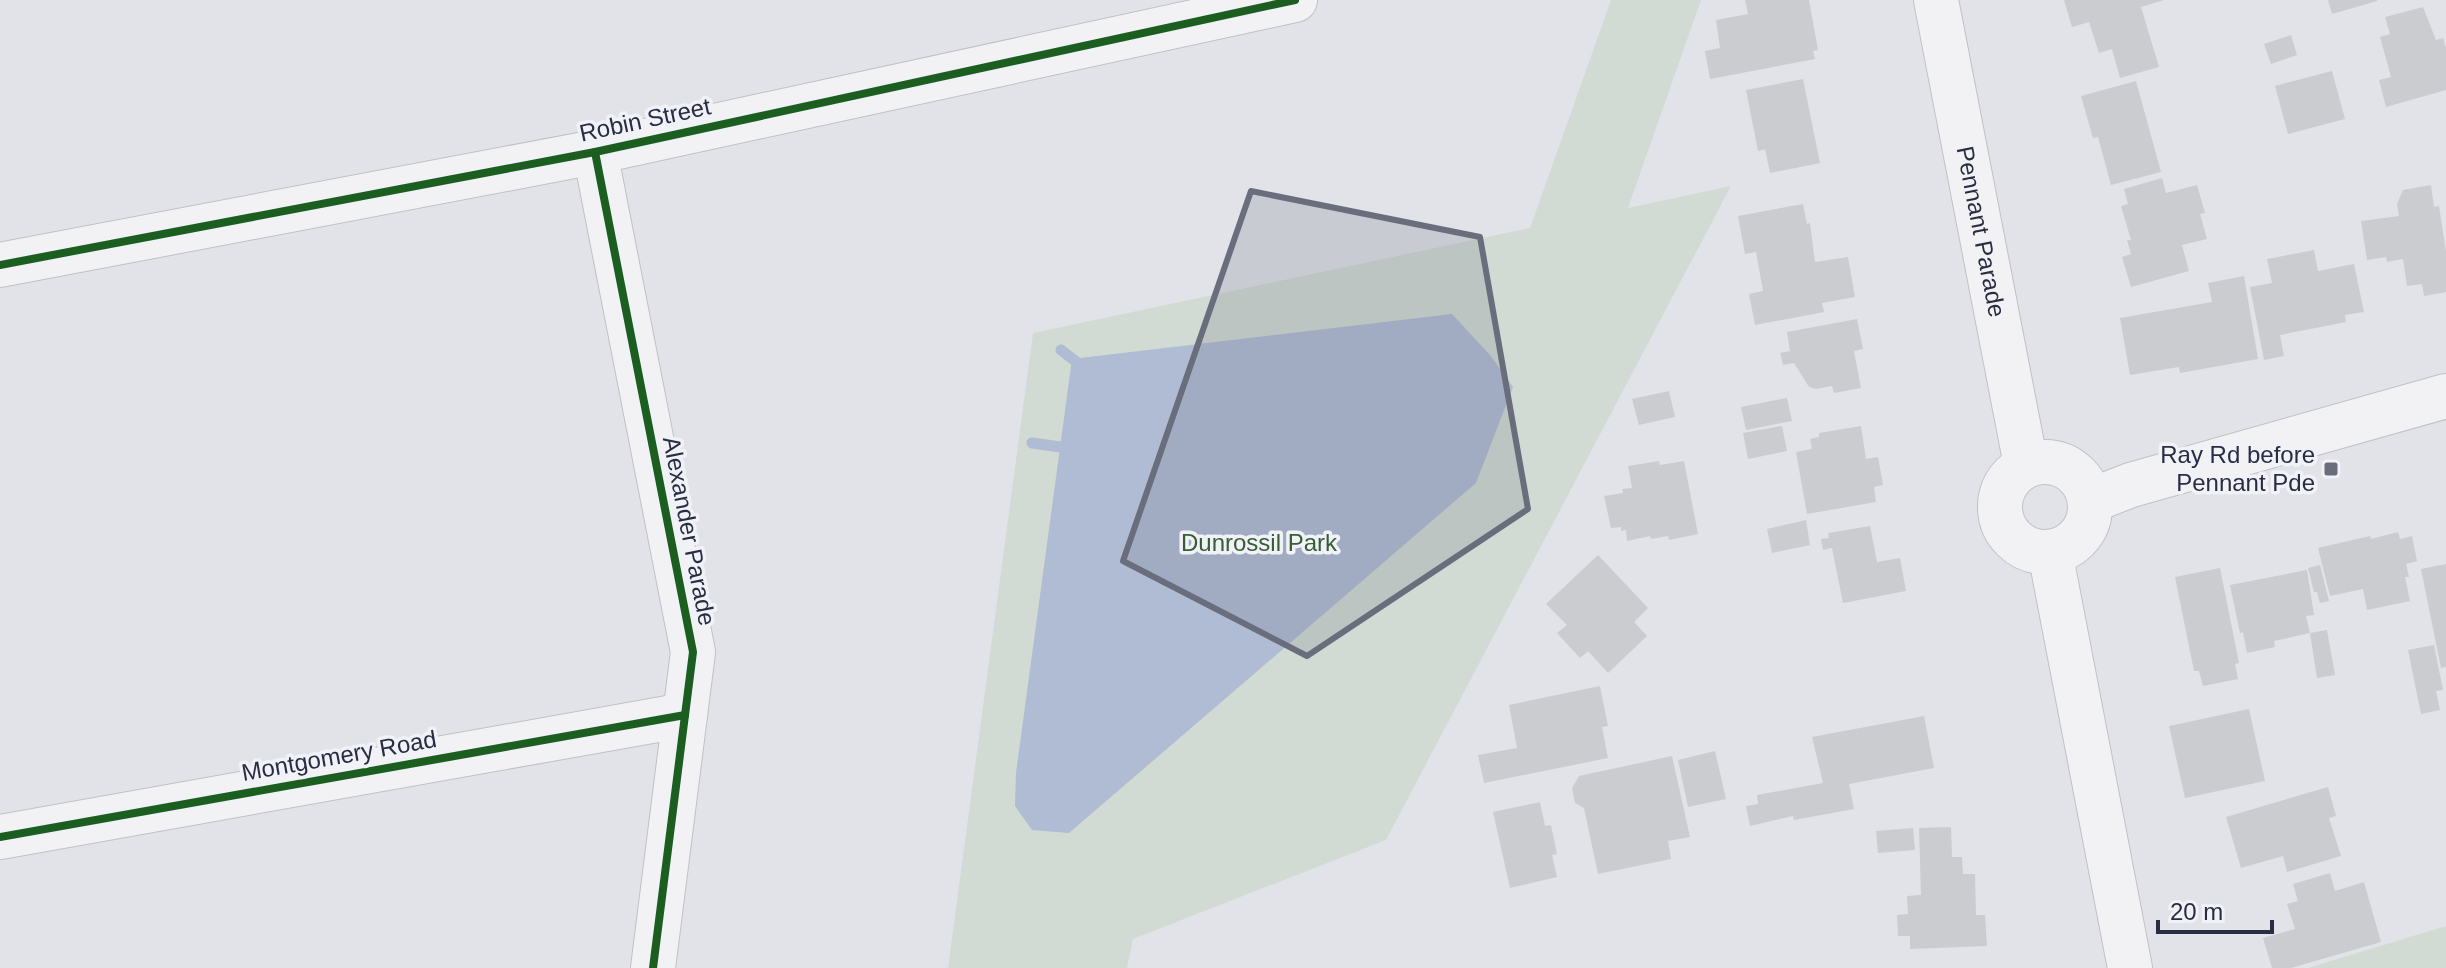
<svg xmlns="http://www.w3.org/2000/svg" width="2446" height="968" viewBox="0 0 2446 968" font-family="Helvetica,sans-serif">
	<rect width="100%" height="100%" fill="#e2e3e8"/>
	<g fill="#d1dbd3">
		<path d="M 1611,0 L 1701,0 L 1628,208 L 1731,186 L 1386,840 L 1133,939 L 1127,968 L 948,968 L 1033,333 L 1530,228 Z"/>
		<path d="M 2446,926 L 2446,968 L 2308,968 Z"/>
	</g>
	<path fill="#b0bbd4" d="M 1452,314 L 1490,355 L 1513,387 L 1476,483 L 1069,833 L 1032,830 L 1015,806 L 1016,773 L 1072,359 Z"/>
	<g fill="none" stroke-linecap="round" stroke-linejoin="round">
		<g stroke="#b0bbd4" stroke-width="11">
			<path d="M 1061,350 L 1083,367"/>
			<path d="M 1032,443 L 1075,449"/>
		</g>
	</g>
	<g fill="#caccd0">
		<path d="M 1745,0 L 1809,0 L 1818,50 L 1813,51 L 1815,59 L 1710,79 L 1705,51 L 1720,48 L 1716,20 L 1748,14 Z"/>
		<path d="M 2064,0 L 2164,0 L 2141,7 L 2159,67 L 2120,78 L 2112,49 L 2099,53 L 2089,22 L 2072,27 Z"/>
		<path d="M 2328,0 L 2377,0 L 2377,1 L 2332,14 Z"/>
		<path d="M 2423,7 L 2436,40 L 2443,38 L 2446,48 L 2446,90 L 2386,107 L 2379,80 L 2391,77 L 2380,37 L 2390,34 L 2385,17 Z"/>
		<path d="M 2291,35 L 2297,55 L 2271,64 L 2264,44 Z"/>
		<path d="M 2332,71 L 2345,119 L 2288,134 L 2275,86 Z"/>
		<path d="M 1803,79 L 1820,163 L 1770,173 L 1765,149 L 1758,151 L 1746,90 Z"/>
		<path d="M 2136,81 L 2161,172 L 2111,185 L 2098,137 L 2093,138 L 2081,96 Z"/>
		<path d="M 2162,178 L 2166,193 L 2197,185 L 2205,213 L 2200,214 L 2207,239 L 2182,245 L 2189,271 L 2131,287 L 2122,257 L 2131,254 L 2127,240 L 2131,240 L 2121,206 L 2128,204 L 2124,189 Z"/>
		<path d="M 2431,185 L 2434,207 L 2439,206 L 2446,252 L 2446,292 L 2424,296 L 2422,284 L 2407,286 L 2403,259 L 2387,262 L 2386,257 L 2367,260 L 2361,221 L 2399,216 L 2397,204 L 2403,190 Z"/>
		<path d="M 1803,204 L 1807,224 L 1810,223 L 1815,262 L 1848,257 L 1855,297 L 1822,303 L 1824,312 L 1755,325 L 1749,294 L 1763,291 L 1756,252 L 1745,254 L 1738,216 Z"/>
		<path d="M 2314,250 L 2318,271 L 2354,264 L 2364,312 L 2345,315 L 2346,322 L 2280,335 L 2284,356 L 2264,360 L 2250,287 L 2272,283 L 2267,259 Z"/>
		<path d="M 2244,276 L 2258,359 L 2180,373 L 2179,367 L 2130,375 L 2120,318 L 2212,302 L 2208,283 Z"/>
		<path d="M 1857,319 L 1863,349 L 1854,351 L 1861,388 L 1834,393 L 1832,386 L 1816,389 L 1809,387 L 1794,363 L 1783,365 L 1780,353 L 1790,351 L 1787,332 Z"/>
		<path d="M 1669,391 L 1675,417 L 1639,425 L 1632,399 Z"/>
		<path d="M 1787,398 L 1792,421 L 1746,430 L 1741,407 Z"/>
		<path d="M 1782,426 L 1787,451 L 1748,459 L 1743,433 Z"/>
		<path d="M 1861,426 L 1866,459 L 1878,457 L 1883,485 L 1874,487 L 1876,502 L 1807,514 L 1796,452 L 1812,449 L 1810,439 L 1819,437 L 1819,433 Z"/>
		<path d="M 1659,461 L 1660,465 L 1684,461 L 1698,534 L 1669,540 L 1668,536 L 1651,539 L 1650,536 L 1627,541 L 1626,530 L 1621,531 L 1621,527 L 1611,528 L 1604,496 L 1623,493 L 1622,489 L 1632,488 L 1628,466 Z"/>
		<path d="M 1806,520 L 1810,545 L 1772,553 L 1767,529 Z"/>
		<path d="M 1870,526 L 1877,562 L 1900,558 L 1906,591 L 1843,603 L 1832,548 L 1823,550 L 1821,539 L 1829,538 L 1828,533 Z"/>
		<path d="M 2398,532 L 2400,539 L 2412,536 L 2417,561 L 2406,564 L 2409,577 L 2405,577 L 2410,601 L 2367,610 L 2363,589 L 2330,596 L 2318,548 L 2370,536 L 2371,539 Z"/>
		<path d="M 1598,555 L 1648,608 L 1634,622 L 1647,636 L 1608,673 L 1588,651 L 1580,658 L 1557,633 L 1567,625 L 1546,604 Z"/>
		<path d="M 2446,564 L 2446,667 L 2441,668 L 2421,569 Z"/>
		<path d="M 2320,565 L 2329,601 L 2320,603 L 2317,592 L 2314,592 L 2308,568 Z"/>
		<path d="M 2220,568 L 2239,663 L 2235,664 L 2238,679 L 2203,686 L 2199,671 L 2194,671 L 2175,577 Z"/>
		<path d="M 2307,570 L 2314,615 L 2306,616 L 2310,633 L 2274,641 L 2275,647 L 2247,653 L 2243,632 L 2240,633 L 2230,585 Z"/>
		<path d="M 2327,630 L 2335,675 L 2317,678 L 2310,633 Z"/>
		<path d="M 2434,645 L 2443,690 L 2436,691 L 2440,710 L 2421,714 L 2408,650 Z"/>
		<path d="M 1600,686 L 1608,726 L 1602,727 L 1608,758 L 1484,783 L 1478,755 L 1517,748 L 1509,705 Z"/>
		<path d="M 2249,709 L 2265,781 L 2185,798 L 2169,726 Z"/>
		<path d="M 1924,716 L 1934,768 L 1849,784 L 1854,809 L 1794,820 L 1793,816 L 1750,826 L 1746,806 L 1758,804 L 1757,795 L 1823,783 L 1812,737 Z"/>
		<path d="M 1715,751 L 1726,799 L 1688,807 L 1678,760 Z"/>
		<path d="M 1672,756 L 1690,837 L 1668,841 L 1671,859 L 1598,874 L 1584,808 L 1575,803 L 1572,788 L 1579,776 Z"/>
		<path d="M 2328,787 L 2336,816 L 2329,818 L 2341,856 L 2287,872 L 2283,856 L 2241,868 L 2226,817 Z"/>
		<path d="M 1540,802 L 1545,826 L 1551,825 L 1557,854 L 1552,855 L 1557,877 L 1510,888 L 1493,812 Z"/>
		<path d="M 1951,827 L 1952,857 L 1962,857 L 1963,874 L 1975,874 L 1976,915 L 1985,915 L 1987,946 L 1910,949 L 1910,936 L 1898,936 L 1897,915 L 1908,914 L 1907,896 L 1921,895 L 1919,828 Z"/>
		<path d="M 1913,828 L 1915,850 L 1878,853 L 1876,831 Z"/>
		<path d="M 2330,873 L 2335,891 L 2364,882 L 2381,942 L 2291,968 L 2272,968 L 2263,938 L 2295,929 L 2287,904 L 2298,901 L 2293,884 Z"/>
	</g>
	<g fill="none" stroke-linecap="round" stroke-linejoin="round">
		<g stroke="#c0c1c6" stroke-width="46">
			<g id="minor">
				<path d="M 595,152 L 693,652 L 653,968"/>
				<path d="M 0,265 L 595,152 L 1295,0"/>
				<path d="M 2050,552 L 2130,968"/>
				<path d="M 0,837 L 685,715"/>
			</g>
		</g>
		<g stroke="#c0c1c6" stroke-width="46">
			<g id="tertiary">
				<path id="s1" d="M 1936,0 L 2026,465"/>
				<circle cx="2045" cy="507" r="45"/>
				<path d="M 2090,501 L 2131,485 L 2446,396"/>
			</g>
		</g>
		<use href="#minor" stroke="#f2f2f4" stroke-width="44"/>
		<use href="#tertiary" stroke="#f2f2f4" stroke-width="44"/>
		<g stroke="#f0f2f7" stroke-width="13">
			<g id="cycleway">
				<path d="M 595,152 L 693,652 L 653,968"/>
				<path d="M 0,265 L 595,152 L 1295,0"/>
				<path d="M 0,837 L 685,715"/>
			</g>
		</g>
		<use href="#cycleway" stroke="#1b5e20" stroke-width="8"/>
	</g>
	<path fill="#696d7c" fill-opacity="0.2" stroke="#696d7c" stroke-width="6" stroke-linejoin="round" d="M 1251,191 L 1480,237 L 1528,509 L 1307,656 L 1123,561 Z"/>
	<rect fill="#696d7c" stroke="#f0f2f7" stroke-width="3" x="2323" y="461" width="16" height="16" rx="4"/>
	<g text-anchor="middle" stroke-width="7" stroke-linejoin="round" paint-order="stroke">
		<g font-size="24" fill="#282d42" stroke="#f0f2f7">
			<text transform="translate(645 120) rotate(-12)" y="8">Robin Street</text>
			<text dy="8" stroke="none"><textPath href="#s1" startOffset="236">Pennant Parade</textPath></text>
			<text transform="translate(689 531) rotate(79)" y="8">Alexander Parade</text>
			<text transform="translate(339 756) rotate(-10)" y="8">Montgomery Road</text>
		</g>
		<g font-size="24" fill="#282d42" stroke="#f0f2f7" text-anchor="end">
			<text x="2315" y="463">Ray Rd before<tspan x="2315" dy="28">Pennant Pde</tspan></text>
		</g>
		<g font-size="24" fill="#365e35" stroke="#f0f2f7">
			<text x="1259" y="551">Dunrossil Park</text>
		</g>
	</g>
	<path d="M2158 920v12h114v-12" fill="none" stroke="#282d42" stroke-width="4"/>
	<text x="2170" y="920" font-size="24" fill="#282d42" stroke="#f0f2f7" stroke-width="6" paint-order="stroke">20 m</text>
</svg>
